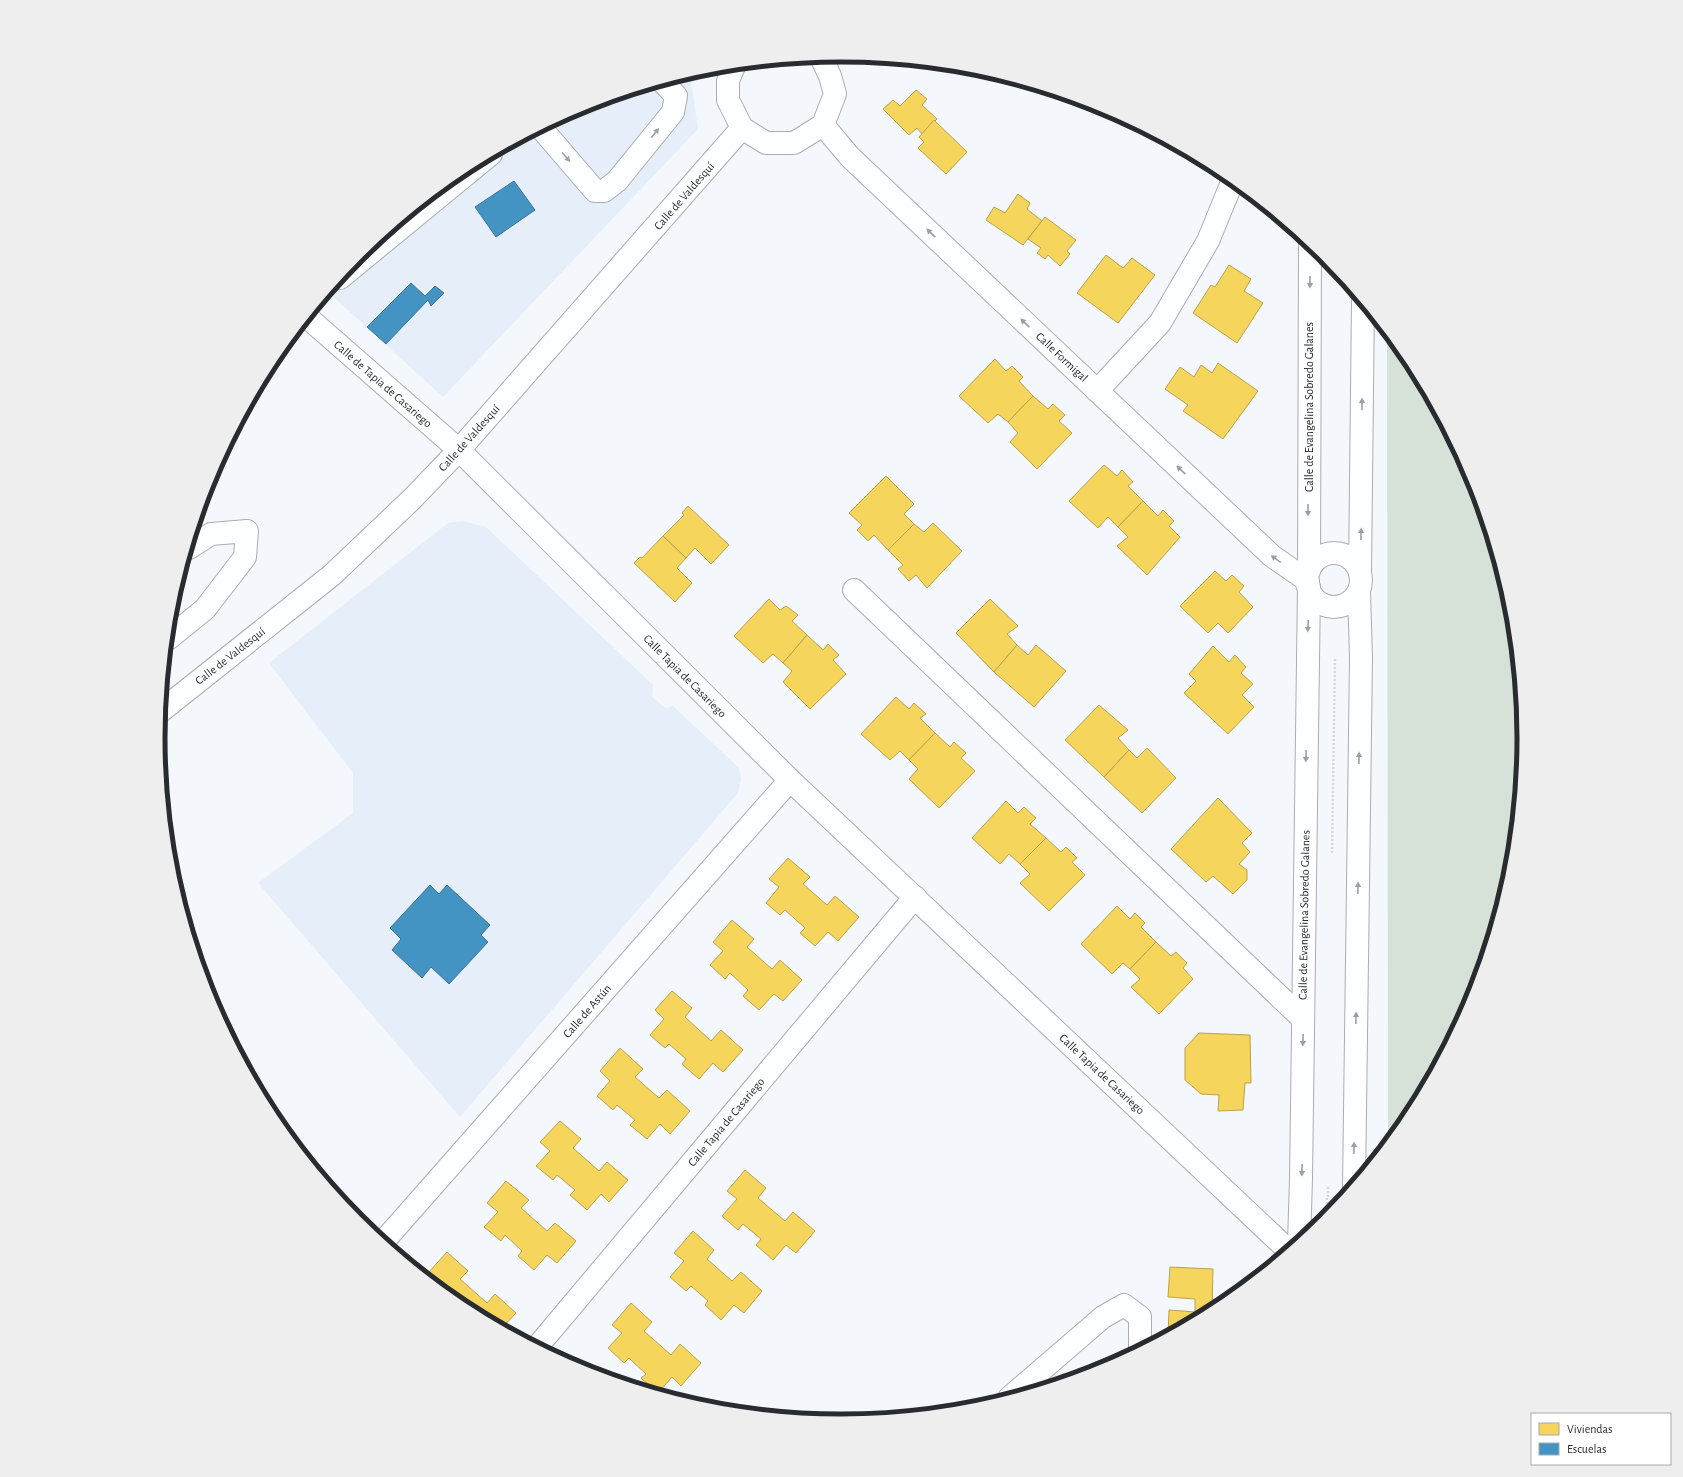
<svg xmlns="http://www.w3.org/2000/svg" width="1683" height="1477" viewBox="0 0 1683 1477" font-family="'Alegreya Sans',sans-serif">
	<rect width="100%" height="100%" fill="#f4f8fc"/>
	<g fill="#e6eef9">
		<path d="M 690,74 L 698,129 L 443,397 L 328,292 L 358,255 L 462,170 L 580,107 Z"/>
		<path d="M 463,521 L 486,527 L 653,685 L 652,697 L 666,708 L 673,706 L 739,768 L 741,779 L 738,793 L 460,1117 L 258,883 L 353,813 L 353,773 L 269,663 L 448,523 Z"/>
	</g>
	<path fill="#d6e1d8" d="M 1387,331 L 1410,359 L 1473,477 L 1512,605 L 1525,739 L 1512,872 L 1473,1000 L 1410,1118 L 1388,1145 Z"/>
	<g fill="#f6d55c" stroke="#b8a24e">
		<path d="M 916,90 L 927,99 L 922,105 L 937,119 L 922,134 L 917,128 L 909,135 L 883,109 L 893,100 L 900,106 Z"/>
		<path d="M 934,120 L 967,152 L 946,174 L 918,148 L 924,142 L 919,137 Z"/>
		<path d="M 1018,194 L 1030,203 L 1027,209 L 1042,221 L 1023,245 L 986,220 L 994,207 L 1005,213 Z"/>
		<path d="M 1045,217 L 1076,240 L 1067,251 L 1070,254 L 1060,266 L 1048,255 L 1045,259 L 1037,253 L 1041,248 L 1028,239 Z"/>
		<path d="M 1106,255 L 1123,268 L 1132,258 L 1155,275 L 1118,323 L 1077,293 Z"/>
		<path d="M 1229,265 L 1251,279 L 1244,291 L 1263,303 L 1237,343 L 1193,313 L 1211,285 L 1215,287 Z"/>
		<path d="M 995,359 L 1006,371 L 1012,366 L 1023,377 L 1019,381 L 1033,396 L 1008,422 L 998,414 L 988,423 L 959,396 Z"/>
		<path d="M 1218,363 L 1258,391 L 1223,439 L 1183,411 L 1188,405 L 1165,389 L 1180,367 L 1194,377 L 1201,365 L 1212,373 Z"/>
		<path d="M 1033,396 L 1048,409 L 1053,404 L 1065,415 L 1059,421 L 1072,433 L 1037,469 L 1010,442 L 1018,433 L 1008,422 Z"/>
		<path d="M 1104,465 L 1117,476 L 1122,470 L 1133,482 L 1128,486 L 1143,501 L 1118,527 L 1108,517 L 1098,528 L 1069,501 Z"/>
		<path d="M 886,476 L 914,504 L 904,514 L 914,524 L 888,550 L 874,535 L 868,541 L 857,530 L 862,525 L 849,513 Z"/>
		<path d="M 1143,501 L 1158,516 L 1163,510 L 1174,521 L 1169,526 L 1180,537 L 1147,575 L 1117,546 L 1128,537 L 1118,527 Z"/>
		<path d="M 688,506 L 729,545 L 711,564 L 695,548 L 686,558 L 663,536 L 684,515 L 682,513 Z"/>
		<path d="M 933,523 L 962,551 L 927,588 L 916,575 L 909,581 L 898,569 L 903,565 L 888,550 L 914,524 L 924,532 Z"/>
		<path d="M 663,536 L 686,558 L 677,568 L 692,583 L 675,602 L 634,563 L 640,557 L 642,558 Z"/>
		<path d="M 1215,571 L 1226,581 L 1232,575 L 1244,586 L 1239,592 L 1253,607 L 1228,633 L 1218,623 L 1208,633 L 1180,606 Z"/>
		<path d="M 769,599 L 780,610 L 786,606 L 798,615 L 792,621 L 807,635 L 783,663 L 773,654 L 763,663 L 734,636 Z"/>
		<path d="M 990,599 L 1018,626 L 1007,634 L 1017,645 L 994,672 L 956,633 Z"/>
		<path d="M 807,635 L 823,650 L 828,644 L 839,655 L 833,660 L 846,674 L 810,709 L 783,682 L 792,671 L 783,663 Z"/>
		<path d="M 1017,645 L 1028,655 L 1036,645 L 1066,671 L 1034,707 L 994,672 Z"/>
		<path d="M 1213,646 L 1229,662 L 1235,655 L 1246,667 L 1241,673 L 1253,684 L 1242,695 L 1254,707 L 1228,734 L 1184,693 L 1196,681 L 1189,674 Z"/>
		<path d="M 896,697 L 909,709 L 914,703 L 926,714 L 920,718 L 935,733 L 909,760 L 900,751 L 890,760 L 861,734 Z"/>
		<path d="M 1099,705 L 1128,730 L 1118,738 L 1129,750 L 1104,777 L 1065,740 Z"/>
		<path d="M 935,733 L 950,747 L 954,742 L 966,753 L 961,758 L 975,771 L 939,808 L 909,779 L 918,769 L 909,760 Z"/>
		<path d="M 1147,748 L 1176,778 L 1142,813 L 1104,777 L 1129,750 L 1137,758 Z"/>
		<path d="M 1218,798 L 1252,833 L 1242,843 L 1250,852 L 1239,864 L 1247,870 L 1247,880 L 1233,894 L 1213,876 L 1206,882 L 1171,849 Z"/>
		<path d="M 1006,801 L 1018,813 L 1024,807 L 1036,818 L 1030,824 L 1046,838 L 1020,864 L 1009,854 L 1000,864 L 972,838 Z"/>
		<path d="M 1046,838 L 1061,852 L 1066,847 L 1077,858 L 1072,862 L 1085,875 L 1049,911 L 1020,883 L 1030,874 L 1020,864 Z"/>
		<path d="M 788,858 L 810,877 L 803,884 L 827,905 L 835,896 L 859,917 L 838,941 L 828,932 L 815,946 L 800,933 L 805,928 L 785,910 L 780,915 L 766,903 L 779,887 L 769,879 Z"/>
		<path d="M 1117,906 L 1130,919 L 1135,913 L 1145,923 L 1141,927 L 1156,942 L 1130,969 L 1123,963 L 1112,974 L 1081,944 Z"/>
		<path d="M 732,920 L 754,939 L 747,947 L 772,969 L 780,960 L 802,980 L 783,1001 L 774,994 L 759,1010 L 743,996 L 748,990 L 730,973 L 725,979 L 710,965 L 723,951 L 713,942 Z"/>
		<path d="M 1156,942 L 1171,956 L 1176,952 L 1187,963 L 1183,968 L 1193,979 L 1159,1014 L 1131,987 L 1140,979 L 1130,969 Z"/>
		<path d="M 672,991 L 692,1008 L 685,1017 L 711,1041 L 721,1030 L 743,1050 L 723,1072 L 713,1063 L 699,1079 L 682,1064 L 686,1059 L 669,1044 L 665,1048 L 650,1035 L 664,1019 L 655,1010 Z"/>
		<path d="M 1199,1033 L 1250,1035 L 1251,1083 L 1245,1083 L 1243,1110 L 1218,1111 L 1219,1095 L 1201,1094 L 1185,1080 L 1185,1048 Z"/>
		<path d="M 620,1048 L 643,1069 L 635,1077 L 659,1098 L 667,1090 L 690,1111 L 670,1134 L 660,1124 L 647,1139 L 630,1125 L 635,1120 L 617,1105 L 613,1110 L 597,1096 L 610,1081 L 600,1071 Z"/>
		<path d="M 560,1121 L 581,1139 L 573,1148 L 599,1171 L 607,1162 L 628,1180 L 609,1202 L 601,1194 L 587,1210 L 570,1195 L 575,1190 L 557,1175 L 553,1180 L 536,1166 L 550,1151 L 540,1142 Z"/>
		<path d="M 745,1170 L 766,1188 L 758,1198 L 785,1221 L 793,1212 L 815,1231 L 796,1253 L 786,1245 L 773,1260 L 756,1245 L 761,1239 L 743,1224 L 738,1230 L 722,1216 L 737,1199 L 727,1191 Z"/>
		<path d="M 506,1181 L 529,1200 L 521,1208 L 547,1231 L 555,1223 L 576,1241 L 557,1263 L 547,1255 L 534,1270 L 518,1256 L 522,1251 L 505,1235 L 501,1241 L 484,1227 L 498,1212 L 487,1203 Z"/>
		<path d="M 693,1231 L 714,1250 L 707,1259 L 732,1281 L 741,1272 L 762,1291 L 744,1313 L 734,1305 L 721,1320 L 705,1305 L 708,1301 L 691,1286 L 686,1291 L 670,1277 L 684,1261 L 674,1253 Z"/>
		<path d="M 447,1252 L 468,1271 L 460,1279 L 487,1303 L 495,1294 L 516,1313 L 502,1328 L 462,1307 L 434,1284 L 437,1281 L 428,1273 Z"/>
		<path d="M 1170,1267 L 1213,1269 L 1212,1312 L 1168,1335 L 1169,1310 L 1195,1312 L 1195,1299 L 1168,1297 Z"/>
		<path d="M 631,1303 L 652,1322 L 644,1331 L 671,1355 L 680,1344 L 701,1363 L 681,1386 L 672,1377 L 658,1393 L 641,1378 L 646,1374 L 629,1358 L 624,1363 L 608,1348 L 622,1333 L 612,1325 Z"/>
		<path d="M 579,1364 L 589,1373 L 575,1368 Z"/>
	</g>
	<g fill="#4393c3" stroke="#3b7497">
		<path d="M 514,181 L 535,210 L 496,237 L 475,207 Z"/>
		<path d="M 411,283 L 425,296 L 435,286 L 444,293 L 431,306 L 428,300 L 386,344 L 367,327 Z"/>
		<path d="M 430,885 L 439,894 L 447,885 L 490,925 L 481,935 L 488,942 L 449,984 L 431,967 L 422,978 L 392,950 L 401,939 L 390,928 Z"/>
	</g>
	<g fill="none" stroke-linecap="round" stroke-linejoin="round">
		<g stroke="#aaadb1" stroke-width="24">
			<g id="minor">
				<path d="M 734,66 L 728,81 L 728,100 L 742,128 L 766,143 L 794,143 L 823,125 L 835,94 L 830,76 L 821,57"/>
				<path d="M 823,125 L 850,157 L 1272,556 L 1308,581"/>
				<path d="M 541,128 L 595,191 L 604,191 L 617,181 L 673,112 L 676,96 L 663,82"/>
				<path d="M 340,278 L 491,154"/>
				<path d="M 307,317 L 459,450 L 790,780 L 1289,1251"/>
				<path d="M 1097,391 L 1160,323 L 1208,241 L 1233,180"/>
				<circle cx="1334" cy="580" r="27"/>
				<path d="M 1309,571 L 1310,243"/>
				<path d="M 1360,573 L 1363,301"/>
				<path d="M 854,590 L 1303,1019"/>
				<path d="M 168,639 L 205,609 L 245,557 L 247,531 L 211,534 L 189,548"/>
				<path d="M 161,711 L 332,575 L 412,499 L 459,450 L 742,128"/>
				<path d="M 1354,1187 L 1361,658 L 1359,591"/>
				<path d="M 383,1242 L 790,780"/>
				<path d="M 1299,1243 L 1301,1179 L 1309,587"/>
				<path d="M 537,1347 L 915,897"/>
				<path d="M 1009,1398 L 1103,1317 L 1124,1305 L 1140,1317 L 1140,1350"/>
			</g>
		</g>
		<g stroke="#d5d5d7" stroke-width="2.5" stroke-dasharray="2 2" stroke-linecap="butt">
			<path d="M 1332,853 L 1335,659"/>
			<path d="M 1328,1197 L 1328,1186"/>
			<path d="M 1326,1220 L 1327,1197"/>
		</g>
		<use href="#minor" stroke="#fdfeff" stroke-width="22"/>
	</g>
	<defs><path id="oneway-solid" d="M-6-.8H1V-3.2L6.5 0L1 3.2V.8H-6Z"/></defs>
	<g fill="#9d9fa1">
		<use href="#oneway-solid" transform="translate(655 133) rotate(-51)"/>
		<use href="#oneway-solid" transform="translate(566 157) rotate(49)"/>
		<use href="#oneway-solid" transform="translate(931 233) rotate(-137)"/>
		<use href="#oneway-solid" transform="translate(1310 282) rotate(90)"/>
		<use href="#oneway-solid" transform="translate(1025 323) rotate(-137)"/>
		<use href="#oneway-solid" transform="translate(1362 404) rotate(-90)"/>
		<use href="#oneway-solid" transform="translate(1181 470) rotate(-137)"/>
		<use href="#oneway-solid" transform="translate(1308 510) rotate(90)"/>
		<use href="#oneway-solid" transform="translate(1361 534) rotate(-88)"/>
		<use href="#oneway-solid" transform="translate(1276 559) rotate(-144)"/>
		<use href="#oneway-solid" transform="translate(1308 626) rotate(92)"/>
		<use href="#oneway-solid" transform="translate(1306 756) rotate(91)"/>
		<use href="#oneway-solid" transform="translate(1359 758) rotate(-89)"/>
		<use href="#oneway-solid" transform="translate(1358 888) rotate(-89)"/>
		<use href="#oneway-solid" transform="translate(1356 1018) rotate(-89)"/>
		<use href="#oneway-solid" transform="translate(1303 1040) rotate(91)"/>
		<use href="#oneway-solid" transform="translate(1354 1148) rotate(-89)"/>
		<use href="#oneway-solid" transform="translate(1302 1170) rotate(91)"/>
	</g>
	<g text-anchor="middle" stroke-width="4" stroke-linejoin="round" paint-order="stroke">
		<g font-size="12" fill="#282b2f" stroke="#fff">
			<text transform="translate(684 196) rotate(-49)" y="4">Calle de Valdesquí</text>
			<text transform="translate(1062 357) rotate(43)" y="4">Calle Formigal</text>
			<text transform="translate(383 384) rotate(41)" y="4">Calle de Tapia de Casariego</text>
			<text transform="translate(1309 407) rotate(-90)" y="4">Calle de Evangelina Sobredo Galanes</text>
			<text transform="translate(469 438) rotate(-48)" y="4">Calle de Valdesquí</text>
			<text transform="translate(230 656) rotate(-38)" y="4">Calle de Valdesquí</text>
			<text transform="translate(685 676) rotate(45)" y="4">Calle Tapia de Casariego</text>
			<text transform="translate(1304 915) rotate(-89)" y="4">Calle de Evangelina Sobredo Galanes</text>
			<text transform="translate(587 1011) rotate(-49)" y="4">Calle de Astún</text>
			<text transform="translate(1102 1074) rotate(43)" y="4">Calle Tapia de Casariego</text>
			<text transform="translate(726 1122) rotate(-50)" y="4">Calle Tapia de Casariego</text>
		</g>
	</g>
	<path d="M0 0H1683V1477H0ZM165 738a676 676 0 1 1 1352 0a676 676 0 1 1-1352 0Z" fill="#eee" fill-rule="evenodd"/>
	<path fill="none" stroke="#282b2f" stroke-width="5" d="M165 738a676 676 0 1 1 1352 0a676 676 0 1 1-1352 0Z"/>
	<rect x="1531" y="1413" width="140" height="52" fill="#ffffff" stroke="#a9aaac"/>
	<rect x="1539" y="1423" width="20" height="12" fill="#f6d55c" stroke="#a9aaac"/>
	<text x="1567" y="1433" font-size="12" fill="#282b2f">Viviendas</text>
	<rect x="1539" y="1443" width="20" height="12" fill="#4393c3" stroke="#a9aaac"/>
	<text x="1567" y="1453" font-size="12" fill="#282b2f">Escuelas</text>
</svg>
